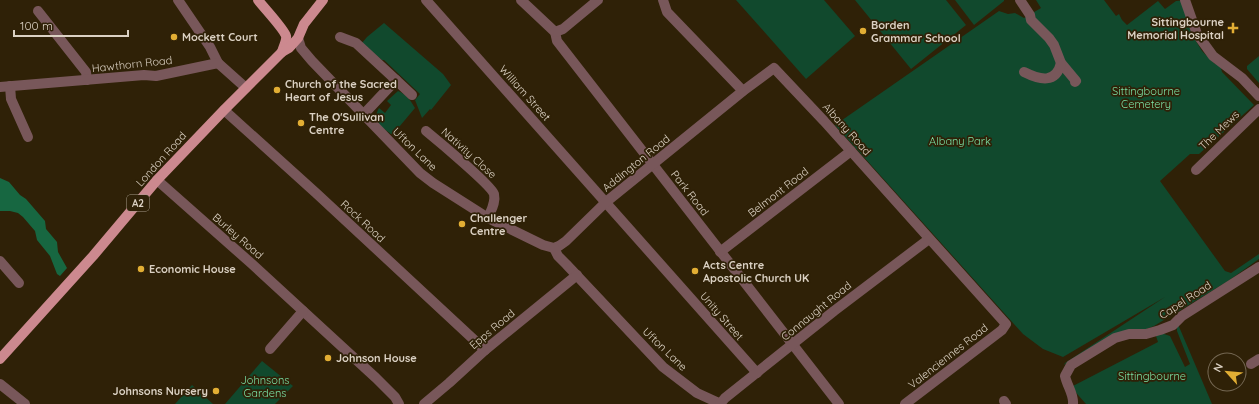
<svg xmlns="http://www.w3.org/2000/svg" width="1259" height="404" viewBox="0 0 1259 404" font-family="Quicksand,sans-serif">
	<rect width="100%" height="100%" fill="#2f2107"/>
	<g fill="#11492d">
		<path d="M 736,0 L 824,0 L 855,36 L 806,79 Z"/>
		<path d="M 855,0 L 946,0 L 966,25 L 911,69 Z"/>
		<path d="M 955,0 L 1004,0 L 1004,1 L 974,25 Z"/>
		<path d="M 1036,0 L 1104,0 L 1116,16 L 1119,14 L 1122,20 L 1127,25 L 1158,1 L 1165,9 L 1176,1 L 1187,0 L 1191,33 L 1202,51 L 1215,64 L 1217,64 L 1221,68 L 1222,72 L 1254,105 L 1199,154 L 1190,154 L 1160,181 L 1225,271 L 1231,273 L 1259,254 L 1259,259 L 1228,281 L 1154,326 L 1070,360 L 1064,365 L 1065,363 L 1165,297 L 1063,357 L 1043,349 L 1023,334 L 835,125 L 999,11 L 1008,14 L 1015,13 L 1024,18 L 1041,8 Z"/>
		<path d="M 384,23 L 443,74 L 451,85 L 431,110 L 430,109 L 422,118 L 415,100 L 420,94 L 384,60 L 382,60 L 362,43 L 367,37 Z"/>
		<path d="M 1259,56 L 1259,83 L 1247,69 L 1247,66 Z"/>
		<path d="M 398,91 C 406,94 411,101 415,108 L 394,133 L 391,134 C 381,126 371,122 379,108 L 385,113 L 391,105 L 387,101 Z"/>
		<path d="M 1177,322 L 1212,404 L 1086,404 L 1071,387 L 1158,342 L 1155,333 L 1164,334 L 1170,336 L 1185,367 L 1190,364 L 1177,331 Z"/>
		<path d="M 262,361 L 293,386 L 275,404 L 225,404 Z"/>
		<path d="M 192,385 L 213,404 L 175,404 Z"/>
	</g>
	<path fill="#176741" d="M 0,178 L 9,182 L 20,195 L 26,199 L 45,221 L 46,229 L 57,242 L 58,252 L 67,268 L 60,276 L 57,274 L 50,256 L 37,240 L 35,231 L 23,217 L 18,213 L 10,211 L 0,211 Z"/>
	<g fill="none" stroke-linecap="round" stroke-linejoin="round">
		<g stroke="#78575a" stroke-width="10">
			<path d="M 178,0 L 210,47 L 218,63"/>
			<path d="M 426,0 L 757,373"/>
			<path d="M 521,0 L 555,32 L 557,41 L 839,404"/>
			<path d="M 663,0 L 667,12 L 743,91"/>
			<path d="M 1020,0 L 1030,15 L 1031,20 L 1049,38 L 1054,45 L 1061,63 L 1076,81 L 1075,82"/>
			<path d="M 1185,0 L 1197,34 L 1213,56 L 1242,78 L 1259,96"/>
			<path d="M 38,11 L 86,72 L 87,80"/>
			<path d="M 555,32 L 563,29 L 598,0"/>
			<path d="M 340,37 L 356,43 L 396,80 L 363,115"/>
			<path d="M 298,38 L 301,48 L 312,61 L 420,173 L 433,183 L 488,218 L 543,245 L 554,248 L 559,246 L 566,241 L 606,202 L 743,91 L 774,68 L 824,121 L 1006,324 L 1002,330 L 905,404"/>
			<path d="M 1024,72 C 1040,80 1056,84 1061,63"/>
			<path d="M 396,80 L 412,95"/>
			<path d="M 10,86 L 11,99 L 28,137"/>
			<path d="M 0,87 L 144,75 L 156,76 L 218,63 L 246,88"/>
			<path d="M 224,110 L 316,193 L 485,350"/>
			<path d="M 426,131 C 437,140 491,185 494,194 C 496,203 491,210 488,218"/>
			<path d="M 1196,170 L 1259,109"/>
			<path d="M 157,180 L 252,264 L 376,378 L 395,397 L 399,404"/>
			<path d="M 554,248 L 558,256 L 566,264 L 663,367 L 697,393 L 721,404"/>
			<path d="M 720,252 L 851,151"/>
			<path d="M 0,261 L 19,283"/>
			<path d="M 270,349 L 303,311"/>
			<path d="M 1251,364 L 1259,359"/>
			<path d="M 0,384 L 25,404"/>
			<path d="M 1004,401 L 1006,404"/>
			<path d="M 424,404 L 449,383 L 485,350 L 577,275"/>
			<path d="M 720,404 L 725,398 L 834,311 L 929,239"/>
			<path d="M 1073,404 C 1074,394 1067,386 1065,376 L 1071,365 L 1115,338 L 1129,334 L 1146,334 L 1160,330 L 1173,325 L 1182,316 L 1259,267"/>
		</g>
		<g stroke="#cc898f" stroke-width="10">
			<path d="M 258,0 C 264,8 284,29 286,36 C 287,41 283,47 282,52"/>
			<path d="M 0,359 L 93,256 L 157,180 L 224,110 L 282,52 L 289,48 L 298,38 L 304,24 L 323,0"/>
		</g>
	</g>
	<g fill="#e2ae34" stroke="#2f2107" stroke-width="1.5">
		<path d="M1231 22h4v4h4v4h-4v4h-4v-4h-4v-4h4z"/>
		<circle cx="863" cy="31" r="4"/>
		<circle cx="174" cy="37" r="4"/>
		<circle cx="277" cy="90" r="4"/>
		<circle cx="301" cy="123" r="4"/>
		<circle cx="462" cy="224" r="4"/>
		<circle cx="141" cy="269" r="4"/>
		<circle cx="695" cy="271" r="4"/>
		<circle cx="328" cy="358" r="4"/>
		<circle cx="216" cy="391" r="4"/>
	</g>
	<g text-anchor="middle" stroke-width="3.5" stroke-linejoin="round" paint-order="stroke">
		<rect fill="#2f2107" stroke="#a79c8b" stroke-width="1" x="127" y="195" width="22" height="16" rx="3"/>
		<g font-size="10" font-weight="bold" fill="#dbd1c3">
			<text x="138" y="207">A2</text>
		</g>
		<g font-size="11" font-weight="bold" fill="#dbd1c3" stroke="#2f2107" text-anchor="start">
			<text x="1224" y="26" text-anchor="end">Sittingbourne<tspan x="1224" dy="13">Memorial Hospital</tspan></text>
			<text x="871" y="29">Borden<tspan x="871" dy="13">Grammar School</tspan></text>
			<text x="182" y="41">Mockett Court</text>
			<text x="285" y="88">Church of the Sacred<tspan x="285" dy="13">Heart of Jesus</tspan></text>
			<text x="309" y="121">The O'Sullivan<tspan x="309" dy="13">Centre</tspan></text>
			<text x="470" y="222">Challenger<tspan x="470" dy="13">Centre</tspan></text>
			<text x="703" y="269">Acts Centre<tspan x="703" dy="13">Apostolic Church UK</tspan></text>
			<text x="149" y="273">Economic House</text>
			<text x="336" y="362">Johnson House</text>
			<text x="208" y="395" text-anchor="end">Johnsons Nursery</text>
		</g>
		<g font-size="11" fill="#dbd1c3" stroke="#2f2107">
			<text transform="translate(132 64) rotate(-6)" y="4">Hawthorn Road</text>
			<text transform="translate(525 93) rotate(48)" y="4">William Street</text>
			<text transform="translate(847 129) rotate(48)" y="4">Albany Road</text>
			<text transform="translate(1219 130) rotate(-44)" y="4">The Mews</text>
			<text transform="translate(415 149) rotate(44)" y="4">Ufton Lane</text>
			<text transform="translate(469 153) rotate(42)" y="4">Nativity Close</text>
			<text transform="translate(161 159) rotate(-48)" y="4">London Road</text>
			<text transform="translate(636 163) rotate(-39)" y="4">Addington Road</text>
			<text transform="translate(778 192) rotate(-38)" y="4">Belmont Road</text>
			<text transform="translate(690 193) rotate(52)" y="4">Park Road</text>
			<text transform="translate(363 221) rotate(43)" y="4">Rock Road</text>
			<text transform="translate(238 236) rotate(41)" y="4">Burley Road</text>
			<text transform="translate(1185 300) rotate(-33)" y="4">Capel Road</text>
			<text transform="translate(816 311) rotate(-39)" y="4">Connaught Road</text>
			<text transform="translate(722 316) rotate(49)" y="4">Unity Street</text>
			<text transform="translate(492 329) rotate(-40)" y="4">Epps Road</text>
			<text transform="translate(665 349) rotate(44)" y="4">Ufton Lane</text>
			<text transform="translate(948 356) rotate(-38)" y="4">Valenciennes Road</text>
		</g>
		<g font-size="11" fill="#7ae1a6" stroke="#2f2107">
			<text x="1146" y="95">Sittingbourne<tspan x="1146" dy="13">Cemetery</tspan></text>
			<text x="960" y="145">Albany Park</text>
			<text x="1152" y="380">Sittingbourne</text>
			<text x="265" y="384">Johnsons<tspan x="265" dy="13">Gardens</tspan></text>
		</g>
	</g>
	<g transform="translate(1227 372) rotate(297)"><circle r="19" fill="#2f2107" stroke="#746752"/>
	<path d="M0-3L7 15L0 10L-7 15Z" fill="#e2ae34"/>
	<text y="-6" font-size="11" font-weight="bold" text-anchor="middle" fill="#dbd1c3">N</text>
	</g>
	<path d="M14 30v6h114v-6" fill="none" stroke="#dbd1c3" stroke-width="2"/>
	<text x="20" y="30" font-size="12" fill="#dbd1c3" stroke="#2f2107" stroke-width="3" paint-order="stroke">100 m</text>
</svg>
